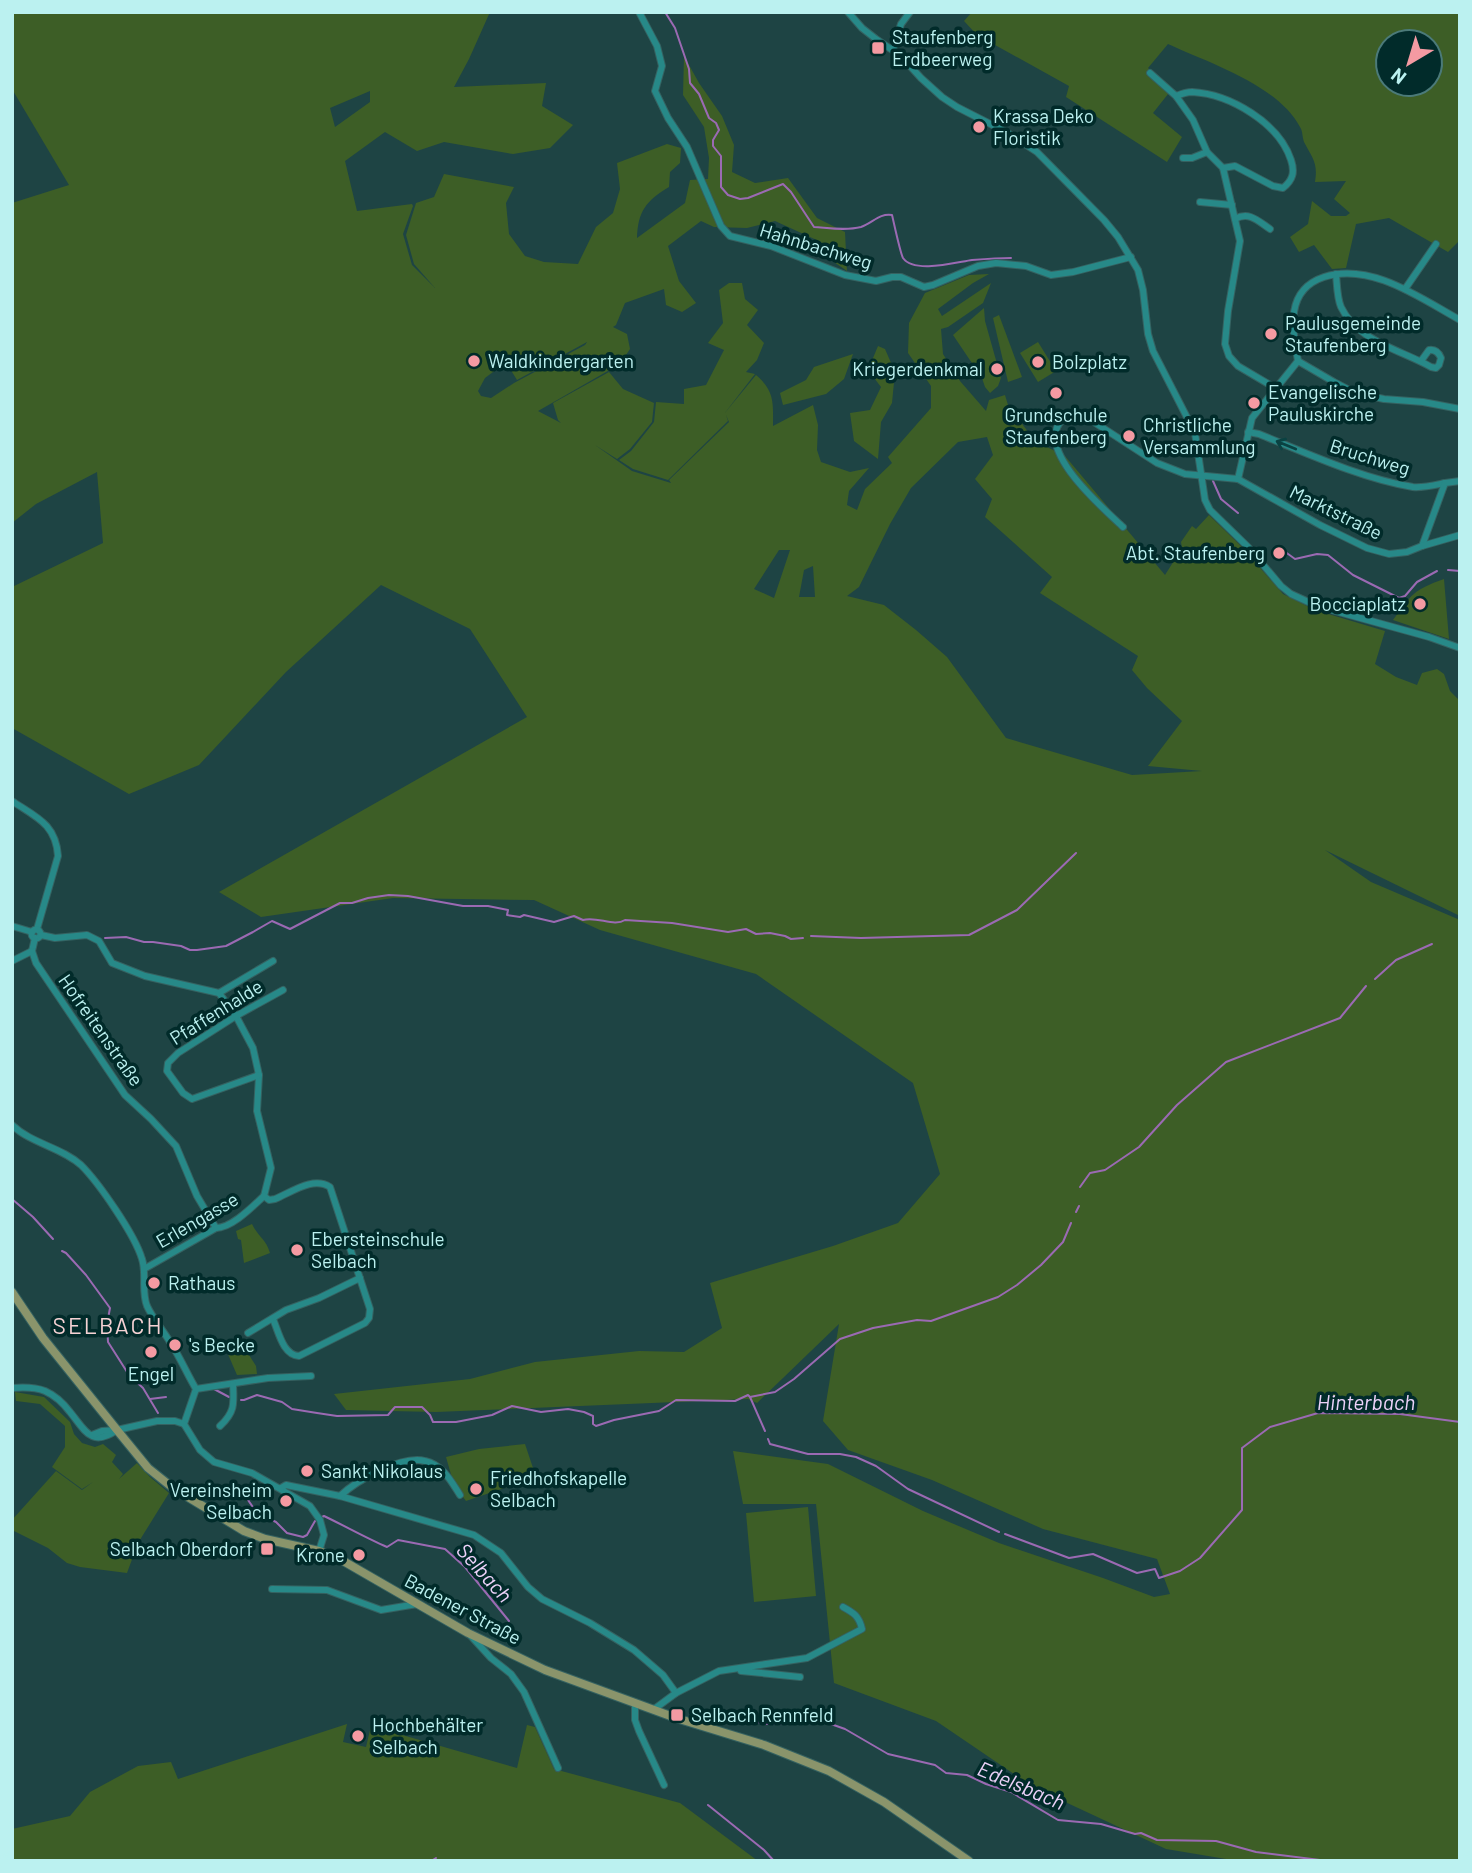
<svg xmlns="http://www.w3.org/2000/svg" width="1472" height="1873" viewBox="0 0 1472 1873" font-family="Barlow,sans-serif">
	<rect width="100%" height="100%" fill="#1e4444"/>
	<g fill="#3d5e26" fill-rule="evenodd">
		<path d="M 12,12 L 490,12 L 469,59 L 454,87 L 546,83 L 542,106 L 573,125 L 550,148 L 513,154 L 444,142 L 417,151 L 385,132 L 345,161 L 357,211 L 412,204 L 413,206 L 403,234 L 412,265 L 435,288 L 414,264 L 406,235 L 416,203 L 434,197 L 444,174 L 514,187 L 506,203 L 509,234 L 525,256 L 544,262 L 578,264 L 596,227 L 613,213 L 620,189 L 617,163 L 667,144 L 681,148 L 680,163 L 670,172 L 669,187 C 646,201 638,211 637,238 L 685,203 L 690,180 L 708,179 L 709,158 L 704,127 L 683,95 L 684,56 L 699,83 L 722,116 L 734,145 L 732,172 L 755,183 L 788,178 L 817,218 L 845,232 L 847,271 L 834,262 L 821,242 L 775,221 L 747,228 L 714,227 L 701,221 L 668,246 L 679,281 L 696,303 L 682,312 L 666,305 L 664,289 L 625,303 L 616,325 L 613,327 L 627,334 L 630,349 L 620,364 L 538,411 L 561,423 L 558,420 L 553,403 L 609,372 L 623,389 L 654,403 L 652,422 L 630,449 L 617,459 L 595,445 L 632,471 L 671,483 L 669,480 L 729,422 L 726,415 L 728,421 L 668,480 L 633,469 L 619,460 L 631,451 L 654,422 L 656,402 L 684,404 L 684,389 L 706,385 L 724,350 L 708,343 L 723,323 L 719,290 L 729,283 L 742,283 L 745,299 L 758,310 L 747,325 L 764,343 L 757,360 L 746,372 L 755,374 L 724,414 L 756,375 C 775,391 773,403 773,426 L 813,405 L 818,425 L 817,450 L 821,462 L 850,472 L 869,468 L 849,491 L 847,505 L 857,510 L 865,489 L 892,463 L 888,457 L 931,408 L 931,386 L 908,353 L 909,323 L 925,293 L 969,275 L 989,274 L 973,283 L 938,309 L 942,316 L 991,283 L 983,303 L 948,327 L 941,329 L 943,354 L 960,381 L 986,411 L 989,400 L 1005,395 L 1008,405 L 1035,441 L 1065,456 L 1165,575 L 1182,548 L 1181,542 L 1192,526 L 1196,529 L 1209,515 L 1242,547 L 1283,594 L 1315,610 L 1385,631 L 1375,664 L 1396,677 L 1417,685 L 1422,673 L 1437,669 L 1444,674 L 1450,691 L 1460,701 L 1460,916 L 1325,850 L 1371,882 L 1460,920 L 1460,1861 L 1238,1861 L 1166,1849 L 1033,1787 L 936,1721 L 834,1683 L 816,1504 L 743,1504 L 733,1451 L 828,1464 L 923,1511 L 999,1543 L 1103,1578 L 1154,1597 L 1170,1594 L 1157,1559 L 1043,1529 L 932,1480 L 848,1450 L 823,1421 L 839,1324 L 757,1403 L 748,1399 L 436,1412 L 346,1410 L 334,1394 L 470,1379 L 535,1362 L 639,1351 L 684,1352 L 722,1328 L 710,1283 L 833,1246 L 898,1223 L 940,1174 L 913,1083 L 756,974 L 600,930 L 534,900 L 393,898 L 261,917 L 219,892 L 527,717 L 470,629 L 381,585 L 286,672 L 199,765 L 129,794 L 12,728 L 12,587 L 103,543 L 97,472 L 36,504 L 12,523 L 12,203 L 69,185 L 12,89 ZM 370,91 L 370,102 L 335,127 L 330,108 ZM 587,342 L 585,345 L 514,383 L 491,398 L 481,396 L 478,391 L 485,378 L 505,363 L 502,356 L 517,380 ZM 987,437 L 993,455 L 975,479 L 992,499 L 985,517 L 1052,577 L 1040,593 L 1138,656 L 1132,670 L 1147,688 L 1182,721 L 1148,766 L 1202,771 L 1132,775 L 1006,738 L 947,657 L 916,630 L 884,605 L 847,596 L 859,587 L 890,524 L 911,488 L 958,442 ZM 779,550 L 790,550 L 774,598 L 754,589 ZM 813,566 L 815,597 L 799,597 L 804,570 Z"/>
		<path d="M 972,12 L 1460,12 L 1460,240 L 1448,252 L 1389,218 L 1356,224 L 1346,268 L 1332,269 L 1314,245 L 1299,252 L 1290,237 L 1308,224 L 1312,201 L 1331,216 L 1346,216 L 1350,213 L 1334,199 L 1346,181 L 1315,182 C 1318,163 1313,159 1304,142 C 1302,136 1303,132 1300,127 C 1278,85 1209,63 1168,44 L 1148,68 L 1172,89 L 1153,113 L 1182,137 L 1167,162 L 1066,97 L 1069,86 L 977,35 L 964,21 ZM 1388,42 L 1430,42 L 1430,84 L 1388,84 Z"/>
		<path d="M 984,308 L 985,321 L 1001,378 L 998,386 L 990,393 L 985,387 L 982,378 L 953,335 Z"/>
		<path d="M 999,315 L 1022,377 L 1008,382 L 993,318 Z"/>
		<path d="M 1038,342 L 1056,371 L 1038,382 L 1020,353 Z"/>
		<path d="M 878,346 L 885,349 L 895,372 L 892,403 L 881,422 L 878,459 L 854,441 L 850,413 L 870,410 L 881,387 L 868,370 Z"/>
		<path d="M 853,354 L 844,379 L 826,394 L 783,405 L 780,393 L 806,380 L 814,367 Z"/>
		<path d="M 1444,579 L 1449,639 L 1393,620 C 1412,594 1413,590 1444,579 Z"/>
		<path d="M 252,1224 C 258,1237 266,1239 270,1253 L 244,1263 L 241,1240 L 238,1239 L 236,1231 Z"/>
		<path d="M 244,1347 L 256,1366 L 257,1374 L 237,1375 L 227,1352 Z"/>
		<path d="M 15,1392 L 44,1397 L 70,1422 L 74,1434 L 82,1443 L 95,1447 L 103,1444 L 116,1455 L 112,1462 L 123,1474 L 119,1479 L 137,1463 L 150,1477 L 169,1493 L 138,1543 L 127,1573 L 80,1567 L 67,1563 L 48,1548 L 12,1530 L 12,1520 L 56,1471 L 82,1490 L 93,1482 L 82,1489 L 52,1467 L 65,1447 L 65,1426 L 40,1404 L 16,1401 Z"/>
		<path d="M 525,1444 L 536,1477 L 466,1501 L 454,1485 L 446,1457 L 479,1449 Z"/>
		<path d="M 808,1507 L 816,1596 L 754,1602 L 746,1513 Z"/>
		<path d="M 347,1724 L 343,1742 L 366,1747 L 371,1726 L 517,1768 L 527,1725 L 535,1727 L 554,1769 L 680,1803 L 758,1861 L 12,1861 L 12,1829 L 70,1816 L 90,1792 L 138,1766 L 171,1762 L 178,1779 Z"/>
	</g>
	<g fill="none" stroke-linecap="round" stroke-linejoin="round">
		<g stroke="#9b6ab3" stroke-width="2">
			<path d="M 665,12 L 675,28 L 689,69 L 690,83 L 699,94 L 709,118 L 716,123 L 719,130 L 713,140 L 713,146 L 721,156 L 721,187 L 728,195 L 740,199 L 748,198 L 783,184 L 791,192 L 814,227 C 829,228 846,231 861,227 C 873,223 879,213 892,215 C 894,223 900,252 903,258 C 914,274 957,262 972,260 C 985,259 998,258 1011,258"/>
			<path d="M 1213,481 L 1221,499 L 1238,513"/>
			<path d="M 1284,551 L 1295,559 L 1317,554 L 1328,555 L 1353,575 L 1399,598 L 1405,596 L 1417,582 L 1437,571"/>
			<path d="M 1448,570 L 1460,571"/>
			<path d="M 811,936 L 861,938 L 969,935 L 1017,910 L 1076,853"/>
			<path d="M 105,938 L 126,937 L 144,942 L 153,942 L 181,946 L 190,950 L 197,950 L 226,946 L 253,932 L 272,921 L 290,929 L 340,903 L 352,903 L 368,898 L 389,895 L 408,896 L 463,906 L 488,906 L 508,910 L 507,915 L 520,917 L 524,915 L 554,922 L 574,916 L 583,920 C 597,916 614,927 625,920 L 672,923 L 728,932 L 746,929 L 756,934 L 770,933 L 785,936 L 791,939 L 803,938"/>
			<path d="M 1375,979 L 1396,960 L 1432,944"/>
			<path d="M 1080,1187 L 1090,1173 L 1105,1170 L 1139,1147 L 1177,1105 L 1226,1062 L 1340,1018 L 1366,986"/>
			<path d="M 12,1199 L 33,1217 L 53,1239"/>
			<path d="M 1076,1212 L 1079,1206"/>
			<path d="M 62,1251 L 66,1253 L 86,1275 L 110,1308 L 107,1324 L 108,1342 L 129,1375 L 143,1388 L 158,1413"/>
			<path d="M 214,1389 L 229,1397"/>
			<path d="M 750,1397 L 775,1392 L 794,1379 L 840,1339 L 873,1328 L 917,1320 L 931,1321 L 998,1297 L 1017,1285 L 1041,1265 L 1063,1242 L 1071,1223"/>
			<path d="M 150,1399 L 166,1397"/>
			<path d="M 241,1400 L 244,1400 L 257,1395 L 282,1402 L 292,1409 L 317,1413 L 337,1416 L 388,1415 L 395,1407 L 422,1407 L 430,1415 L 433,1422 L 456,1422 L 492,1415 L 512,1406 L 541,1412 L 568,1409 L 584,1412 L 593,1416 L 593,1424 L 596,1426 L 614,1420 L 659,1411 L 676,1400 L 735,1401 L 748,1395 L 750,1397 L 765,1431"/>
			<path d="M 768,1439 L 770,1444 L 808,1454 L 840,1454 L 856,1457 L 876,1466 L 908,1489 L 999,1532"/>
			<path d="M 241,1490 L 257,1513 L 276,1522 L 287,1533 L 303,1537 L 307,1535 L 315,1521"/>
			<path d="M 320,1518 L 324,1516 C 345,1526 366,1538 387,1547 L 398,1540 L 445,1549 L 465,1567 L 509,1621"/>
			<path d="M 1005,1534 L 1069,1558 L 1093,1554 L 1137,1573 L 1155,1569 L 1159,1578 L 1180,1571 L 1200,1558 L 1242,1510 L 1242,1448 L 1270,1427 L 1318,1413 L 1400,1414 L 1460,1422"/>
			<path d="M 752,1721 L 765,1724 L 779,1724 L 795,1721 L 828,1723 L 845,1729 L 888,1754 L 935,1765 L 946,1773 L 967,1775 L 986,1784 L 1011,1792 L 1058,1820 L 1101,1824 L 1135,1834 L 1141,1833 L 1157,1840 L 1216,1841 L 1256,1852 L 1328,1861"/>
			<path d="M 708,1805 L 764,1850 L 774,1861"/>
			<path d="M 431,1861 L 436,1858"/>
		</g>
		<g stroke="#356261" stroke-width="8">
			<g id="minor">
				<path d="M 639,12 L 657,46 L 662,66 L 655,91 L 668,118 L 687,147 L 721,226 L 730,236 L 771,246 L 845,275 L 876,281 L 892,277 L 901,277 L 924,287 L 933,285 L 978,266 L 996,263 L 1026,266 L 1051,275 L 1073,272 L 1131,257"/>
				<path d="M 848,12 L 862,28 L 876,39 L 901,56 L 921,78 L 942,97 L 957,107 L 1008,133 L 1037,152 L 1104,220 L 1118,237 L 1138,270 L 1143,290 L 1148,334 L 1153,351 L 1195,433 L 1205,500 L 1210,510 L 1248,547 L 1281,586 L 1291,594 L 1317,606 L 1429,637 L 1460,648"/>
				<path d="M 893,50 L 901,24 L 910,12"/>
				<path d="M 1150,73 L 1176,96 L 1193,120 L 1207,152 L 1223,168 L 1240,241 L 1228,311 L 1225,344 L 1229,356 L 1238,366 L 1277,389"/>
				<path d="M 1176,96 C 1181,94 1187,92 1192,92 C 1230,94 1279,123 1291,160 C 1295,172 1293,180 1283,188 L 1273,186 L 1235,166 L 1223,168"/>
				<path d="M 1183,158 L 1192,158 L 1207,152"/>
				<path d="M 1200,202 L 1232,205"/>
				<path d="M 1235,219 C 1249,211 1258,221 1270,229"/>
				<path d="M 1336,274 C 1337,284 1337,298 1341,307 C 1357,341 1401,350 1431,367 L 1436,368 L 1439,365 L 1441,358 C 1439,353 1436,349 1429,350 L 1421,361"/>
				<path d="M 1405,289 L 1436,244"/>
				<path d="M 1298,361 L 1334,382 L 1355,393 L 1384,399 L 1423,402 L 1460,409"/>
				<path d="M 1248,432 L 1259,434 C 1306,453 1363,479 1413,487 C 1423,488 1435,485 1445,483"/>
				<path d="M 1238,479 L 1252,418 L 1298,361 C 1292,328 1285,290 1324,277 C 1371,262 1420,298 1460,320"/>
				<path d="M 1123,527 C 1103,508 1032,448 1063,419 C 1069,413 1075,412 1083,415 L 1157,463 L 1185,474 L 1238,479 L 1320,525 L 1367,548 L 1389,554 L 1407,552 L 1422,546 L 1445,483 L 1460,481"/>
				<path d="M 1422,546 L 1460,535"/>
				<path d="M 12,801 C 36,817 56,824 58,856 L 37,929"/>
				<path d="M 12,926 L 32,932"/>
				<circle cx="36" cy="934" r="4.5"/>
				<path d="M 41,935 L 55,938 L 87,935 L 99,941 L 112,963 L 145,976 L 219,993 L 236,1016 L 253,1048 L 259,1075 L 257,1111 L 271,1168 L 264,1196"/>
				<path d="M 35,938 L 32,951 L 36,963 L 125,1095 L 151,1119 L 176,1146 L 197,1196 L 216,1228"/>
				<path d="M 12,961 L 32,951"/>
				<path d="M 219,993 L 273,961"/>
				<path d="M 259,1075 L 192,1099 L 183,1093 L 167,1071 L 168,1063 L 178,1053 L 236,1016 L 283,990"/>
				<path d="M 12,1125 C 32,1144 61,1147 81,1165 C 99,1183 135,1235 142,1259 C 147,1274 141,1291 147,1306 C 153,1319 163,1330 170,1342 C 180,1357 187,1374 196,1389 L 184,1424 L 200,1450 L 214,1462 L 252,1473 L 310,1506 L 320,1520 L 324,1535 L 319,1551"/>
				<path d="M 264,1196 L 269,1200 L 275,1199 C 292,1192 313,1176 330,1187 L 370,1309 L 369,1318 L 365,1323 L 299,1356 C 283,1355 279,1333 273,1319"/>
				<path d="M 144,1269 L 216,1228 C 232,1228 253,1206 264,1196"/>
				<path d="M 248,1333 L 286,1310 L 319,1298 L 360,1278"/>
				<path d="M 12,1388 C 23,1387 35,1387 45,1391 C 54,1395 64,1404 70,1412 C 85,1430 91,1448 117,1430"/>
				<path d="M 196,1389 L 268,1378 L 311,1376"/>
				<path d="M 220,1426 C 235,1412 234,1404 233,1384"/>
				<path d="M 92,1435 L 102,1431 L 117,1430 L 157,1421 L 175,1421 L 184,1424"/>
				<path d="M 281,1488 L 286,1485 L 340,1496 L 474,1535 L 501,1553 L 528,1587 L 542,1599 L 590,1623 L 634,1650 L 663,1675 L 676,1693"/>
				<path d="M 340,1496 C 357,1480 402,1455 425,1461 C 443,1465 451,1481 460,1495"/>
				<path d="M 272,1589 L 327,1590 L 381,1610 L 417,1604"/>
				<path d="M 470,1635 L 491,1658 L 511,1674 L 524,1692 L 558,1768"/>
				<path d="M 741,1671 L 800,1677"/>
				<path d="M 635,1703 L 635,1720 L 639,1731 L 664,1785"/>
				<path d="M 653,1710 L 676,1693 L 719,1671 L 807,1658 L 862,1629 C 859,1616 854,1613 843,1607"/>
			</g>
		</g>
		<g stroke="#356261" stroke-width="10">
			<path id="major" d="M 12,1292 L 43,1338 L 117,1430 L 148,1468 L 173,1488 L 244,1531 L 265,1539 L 319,1551 L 338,1558 L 468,1633 L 545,1670 L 676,1718 L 764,1745 L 829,1771 L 884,1802 L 969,1861"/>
		</g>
		<use href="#minor" stroke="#278988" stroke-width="6"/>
		<use href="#major" stroke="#8a946b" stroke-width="8"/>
	</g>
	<defs><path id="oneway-shaft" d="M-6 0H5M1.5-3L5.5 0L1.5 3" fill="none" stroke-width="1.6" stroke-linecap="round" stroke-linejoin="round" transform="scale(1.75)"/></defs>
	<use stroke="#0a4242" href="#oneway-shaft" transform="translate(1286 445) rotate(-158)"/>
	<g fill="#f49aa2" stroke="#012b2a" stroke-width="2.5">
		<rect x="871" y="41" width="14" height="14" rx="3.5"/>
		<circle cx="979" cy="127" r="7"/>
		<circle cx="1271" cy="334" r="7"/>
		<circle cx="474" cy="361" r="7"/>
		<circle cx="1038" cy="362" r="7"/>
		<circle cx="997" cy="369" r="7"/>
		<circle cx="1056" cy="393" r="7"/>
		<circle cx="1254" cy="403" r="7"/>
		<circle cx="1129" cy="436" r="7"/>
		<circle cx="1279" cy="553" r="7"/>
		<circle cx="1420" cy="604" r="7"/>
		<circle cx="297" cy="1250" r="7"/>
		<circle cx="154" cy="1283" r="7"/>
		<circle cx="175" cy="1345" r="7"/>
		<circle cx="151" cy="1352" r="7"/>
		<circle cx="307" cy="1471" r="7"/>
		<circle cx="476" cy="1489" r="7"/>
		<circle cx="286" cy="1501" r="7"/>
		<rect x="260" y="1542" width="14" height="14" rx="3.5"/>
		<circle cx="359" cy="1555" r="7"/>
		<rect x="670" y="1708" width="14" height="14" rx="3.5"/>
		<circle cx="358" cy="1736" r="7"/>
	</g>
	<g text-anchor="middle" stroke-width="7" stroke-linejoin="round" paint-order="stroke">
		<g font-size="19" fill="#bbf1f0" stroke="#012b2a" text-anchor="start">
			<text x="892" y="44">Staufenberg<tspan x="892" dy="22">Erdbeerweg</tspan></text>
			<text x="993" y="123">Krassa Deko<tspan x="993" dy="22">Floristik</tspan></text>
			<text x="1285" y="330">Paulusgemeinde<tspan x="1285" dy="22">Staufenberg</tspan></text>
			<text x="488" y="368">Waldkindergarten</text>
			<text x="1052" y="369">Bolzplatz</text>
			<text x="983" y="376" text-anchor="end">Kriegerdenkmal</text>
			<text x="1268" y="399">Evangelische<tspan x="1268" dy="22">Pauluskirche</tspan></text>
			<text x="1056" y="422" text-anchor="middle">Grundschule<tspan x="1056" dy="22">Staufenberg</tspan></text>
			<text x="1143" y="432">Christliche<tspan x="1143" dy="22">Versammlung</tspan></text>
			<text x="1265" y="560" text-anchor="end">Abt. Staufenberg</text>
			<text x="1406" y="611" text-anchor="end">Bocciaplatz</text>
			<text x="311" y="1246">Ebersteinschule<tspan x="311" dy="22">Selbach</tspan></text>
			<text x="168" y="1290">Rathaus</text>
			<text x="189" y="1352">'s Becke</text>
			<text x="151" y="1381" text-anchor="middle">Engel</text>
			<text x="321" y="1478">Sankt Nikolaus</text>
			<text x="490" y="1485">Friedhofskapelle<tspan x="490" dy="22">Selbach</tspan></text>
			<text x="272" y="1497" text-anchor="end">Vereinsheim<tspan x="272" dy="22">Selbach</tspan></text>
			<text x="253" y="1556" text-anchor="end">Selbach Oberdorf</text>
			<text x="345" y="1562" text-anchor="end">Krone</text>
			<text x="691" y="1722">Selbach Rennfeld</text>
			<text x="372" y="1732">Hochbehälter<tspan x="372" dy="22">Selbach</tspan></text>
		</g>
		<g font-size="19" fill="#bbf1f0" stroke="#012b2a">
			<text transform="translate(816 246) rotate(17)" y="7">Hahnbachweg</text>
			<text transform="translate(1370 457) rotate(17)" y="7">Bruchweg</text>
			<text transform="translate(1336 512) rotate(26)" y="7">Marktstraße</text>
			<text transform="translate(216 1012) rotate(-32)" y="7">Pfaffenhalde</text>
			<text transform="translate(101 1030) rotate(55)" y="7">Hofreitenstraße</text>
			<text transform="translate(197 1220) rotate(-30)" y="7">Erlengasse</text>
			<text transform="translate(463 1609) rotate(28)" y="7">Badener Straße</text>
		</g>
		<g font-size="21" font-style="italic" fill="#ecd2f9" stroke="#012b2a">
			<text x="1366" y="1410">Hinterbach</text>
			<text transform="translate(484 1573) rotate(48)" y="7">Selbach</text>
			<text transform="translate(1021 1786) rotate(23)" y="7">Edelsbach</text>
		</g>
		<g font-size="23" letter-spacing="2" fill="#f5d2d4" stroke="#012b2a">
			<text x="108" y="1334">SELBACH</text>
		</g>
	</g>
	<rect width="1472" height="1873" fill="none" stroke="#bbf1f0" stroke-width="28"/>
	<g transform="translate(1409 63) rotate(218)"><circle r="33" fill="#012b2a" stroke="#4b7a79" stroke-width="2"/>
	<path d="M0-5L12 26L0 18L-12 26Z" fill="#f49aa2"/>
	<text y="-10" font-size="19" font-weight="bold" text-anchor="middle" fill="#bbf1f0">N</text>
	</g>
</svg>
